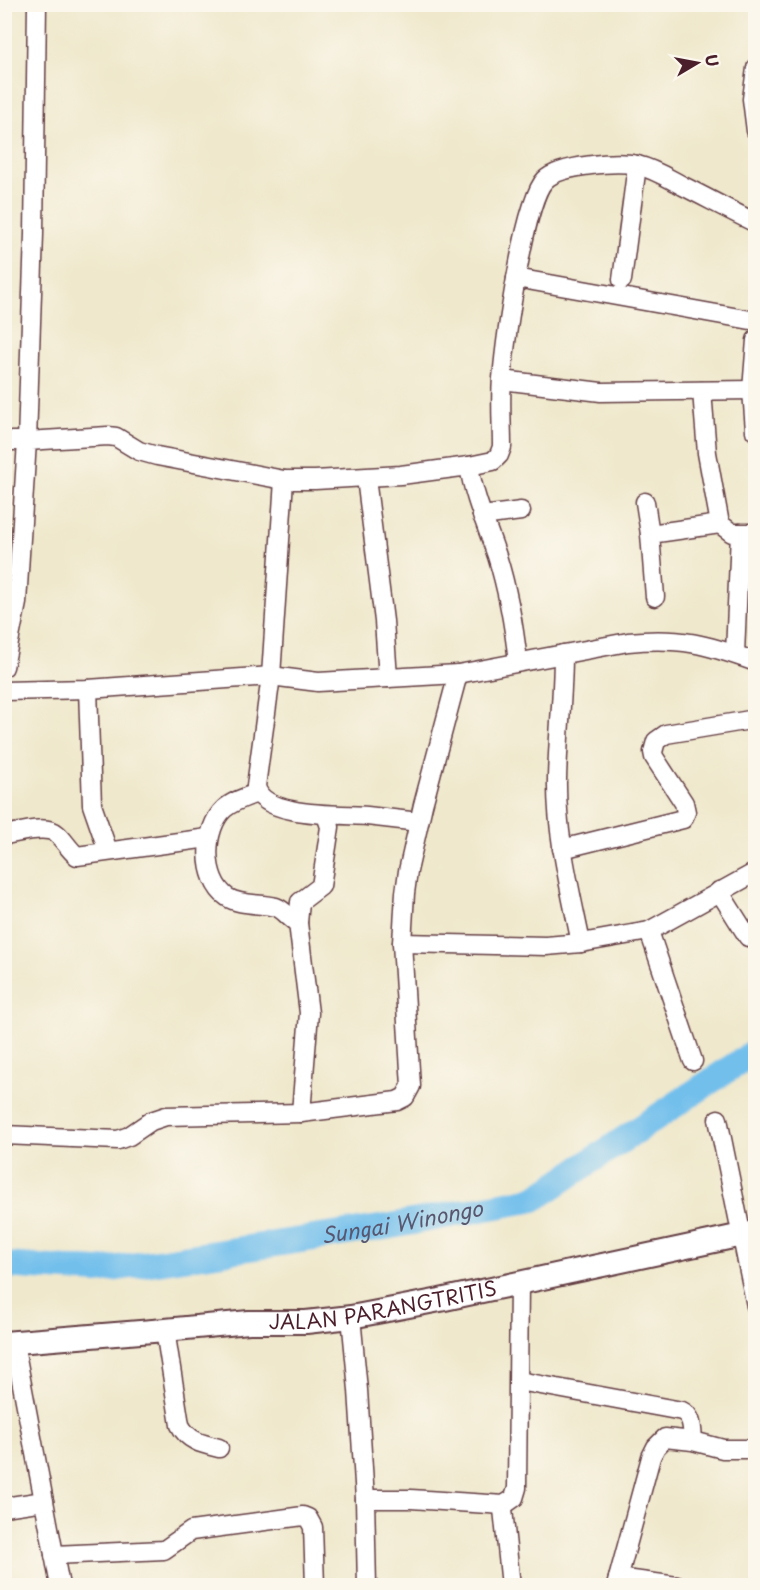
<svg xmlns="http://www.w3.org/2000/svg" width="760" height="1590" viewBox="0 0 760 1590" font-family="'Playpen Sans',sans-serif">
	<rect width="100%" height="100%" fill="#fbf7ec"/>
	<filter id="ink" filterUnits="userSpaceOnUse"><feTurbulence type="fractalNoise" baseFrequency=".0167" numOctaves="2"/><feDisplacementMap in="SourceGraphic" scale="12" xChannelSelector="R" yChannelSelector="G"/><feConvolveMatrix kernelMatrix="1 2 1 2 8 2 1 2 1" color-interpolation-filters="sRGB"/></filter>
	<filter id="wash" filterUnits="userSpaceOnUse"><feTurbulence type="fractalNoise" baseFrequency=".008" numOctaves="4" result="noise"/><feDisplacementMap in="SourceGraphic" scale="24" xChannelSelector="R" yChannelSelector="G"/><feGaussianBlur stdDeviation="1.35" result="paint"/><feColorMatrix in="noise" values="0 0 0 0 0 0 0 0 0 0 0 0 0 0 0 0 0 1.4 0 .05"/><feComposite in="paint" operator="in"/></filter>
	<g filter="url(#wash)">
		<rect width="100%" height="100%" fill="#efe8cc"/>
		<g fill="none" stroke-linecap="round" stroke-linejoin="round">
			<path stroke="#72bfec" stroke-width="26" id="s1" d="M 4,1265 L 98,1271 L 386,1227 L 534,1199 L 756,1051"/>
		</g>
	</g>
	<g filter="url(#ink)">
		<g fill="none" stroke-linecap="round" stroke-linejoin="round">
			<g stroke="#633d43" stroke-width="21">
				<g id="minor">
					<path d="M 756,68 L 752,99 L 756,131"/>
					<path d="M 516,278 L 756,321"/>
					<path d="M 622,280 L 637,165"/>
					<path d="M 502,380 L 601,392 L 752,390"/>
					<path d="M 702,391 L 707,453 L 720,524 L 732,533 L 756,533"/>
					<path d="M 755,431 L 752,390 L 756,340"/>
					<path d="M 4,441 L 27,441 L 34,234 L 37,4"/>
					<path d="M 469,466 C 474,498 487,526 497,556 C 508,591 514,626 518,662"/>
					<path d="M 366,478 L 384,621 L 388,678"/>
					<path d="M 284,480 L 271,676 L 256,786 C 261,818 342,814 367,816 C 385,818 402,820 419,822"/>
					<path d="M 645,502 L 650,534"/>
					<path d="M 482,516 L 521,511"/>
					<path d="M 655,597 L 650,534 L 720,524"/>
					<path d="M 563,654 C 563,695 558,737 557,779 C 556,834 570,889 581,943"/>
					<path d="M 735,654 L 740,533"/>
					<path d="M 4,667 L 17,603 L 27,441 L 108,436 L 116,437 L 139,451 L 157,456 L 284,480 L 315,480 L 401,475 L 469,466 L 493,461 L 499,455 L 502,447 C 502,424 500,401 502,379 C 505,344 524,201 545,180 C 560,165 617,161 637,165 C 654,169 668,178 683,186 C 707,198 731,211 756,223"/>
					<path d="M 88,689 L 92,805 L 108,851"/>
					<path d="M 4,691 L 88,689 L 271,676 L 318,682 L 458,674 L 628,642 C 681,637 706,644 756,662"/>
					<path d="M 257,793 C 246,797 233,801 224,809 C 203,829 202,879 227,897 C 240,906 260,903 276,907 C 285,910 289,919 298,923"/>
					<path d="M 4,835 C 19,833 46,824 57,834 C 65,841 69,850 77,856 L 208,838"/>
					<path d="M 562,849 L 683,819 L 686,812 L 684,803 L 654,757 L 653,752 L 656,741 L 666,734 L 756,719"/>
					<path d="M 719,891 L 748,937"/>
					<path d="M 649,931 L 693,1061"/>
					<path d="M 402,943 L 546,946 L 581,943 L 649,931 L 756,872"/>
					<path d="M 301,1113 L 309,1013 L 298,923 L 300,902 L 321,886 L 330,827 L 326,815"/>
					<path d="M 718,1119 L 756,1306"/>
					<path d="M 4,1135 L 118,1140 L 129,1136 L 151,1121 L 166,1116 L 301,1113 L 397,1101 L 405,1097 L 411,1086 L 402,943 L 405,893 L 408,871 L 423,805 L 458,674"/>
					<path d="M 351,1317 L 358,1390 L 365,1499 L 411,1499 L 504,1505 L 514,1498 L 517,1488 L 519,1283"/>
					<path d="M 165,1330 L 180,1425 C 188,1441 202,1444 219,1448"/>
					<path d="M 14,1342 L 60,1586"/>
					<path d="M 519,1381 L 682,1411 C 693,1416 692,1430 693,1441"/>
					<path d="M 365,1499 L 367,1586"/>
					<path d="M 504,1505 L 503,1509 L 511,1586"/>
					<path d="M 4,1507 L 44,1501"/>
					<path d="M 54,1555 L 164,1550 L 191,1531 L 303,1516 L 308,1518 L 313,1527 L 315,1586"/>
					<path d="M 618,1578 L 677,1586"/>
					<path d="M 616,1586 L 651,1457 L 656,1447 L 665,1438 L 693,1441 L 723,1449 L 756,1449"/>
				</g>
			</g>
			<g stroke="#633d43" stroke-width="26">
				<g id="major">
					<path id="s2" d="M 4,1343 L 165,1330 L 249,1322 L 306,1322 L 351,1317 L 440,1300 L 756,1232"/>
				</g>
			</g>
			<use href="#minor" stroke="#fff" stroke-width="18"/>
			<use href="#major" stroke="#fff" stroke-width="22"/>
		</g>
	</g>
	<g text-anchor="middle" stroke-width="4.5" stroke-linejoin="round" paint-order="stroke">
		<g font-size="20" fill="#4a1f2b" stroke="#fbf7ec">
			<text dy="7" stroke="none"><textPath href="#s2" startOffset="381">JALAN PARANGTRITIS</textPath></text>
		</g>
		<g font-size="21" font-style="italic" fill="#58576f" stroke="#fbf7ec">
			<text dy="7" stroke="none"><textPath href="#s1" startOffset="402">Sungai Winongo</textPath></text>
		</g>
	</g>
	<rect width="760" height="1590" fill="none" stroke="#fbf7ec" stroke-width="24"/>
	<g transform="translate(697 63) rotate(80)" stroke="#fbf7ec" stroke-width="4.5" paint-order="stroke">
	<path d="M0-4.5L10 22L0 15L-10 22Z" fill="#4a1f2b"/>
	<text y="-9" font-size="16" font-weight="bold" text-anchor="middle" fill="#4a1f2b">U</text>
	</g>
</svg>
